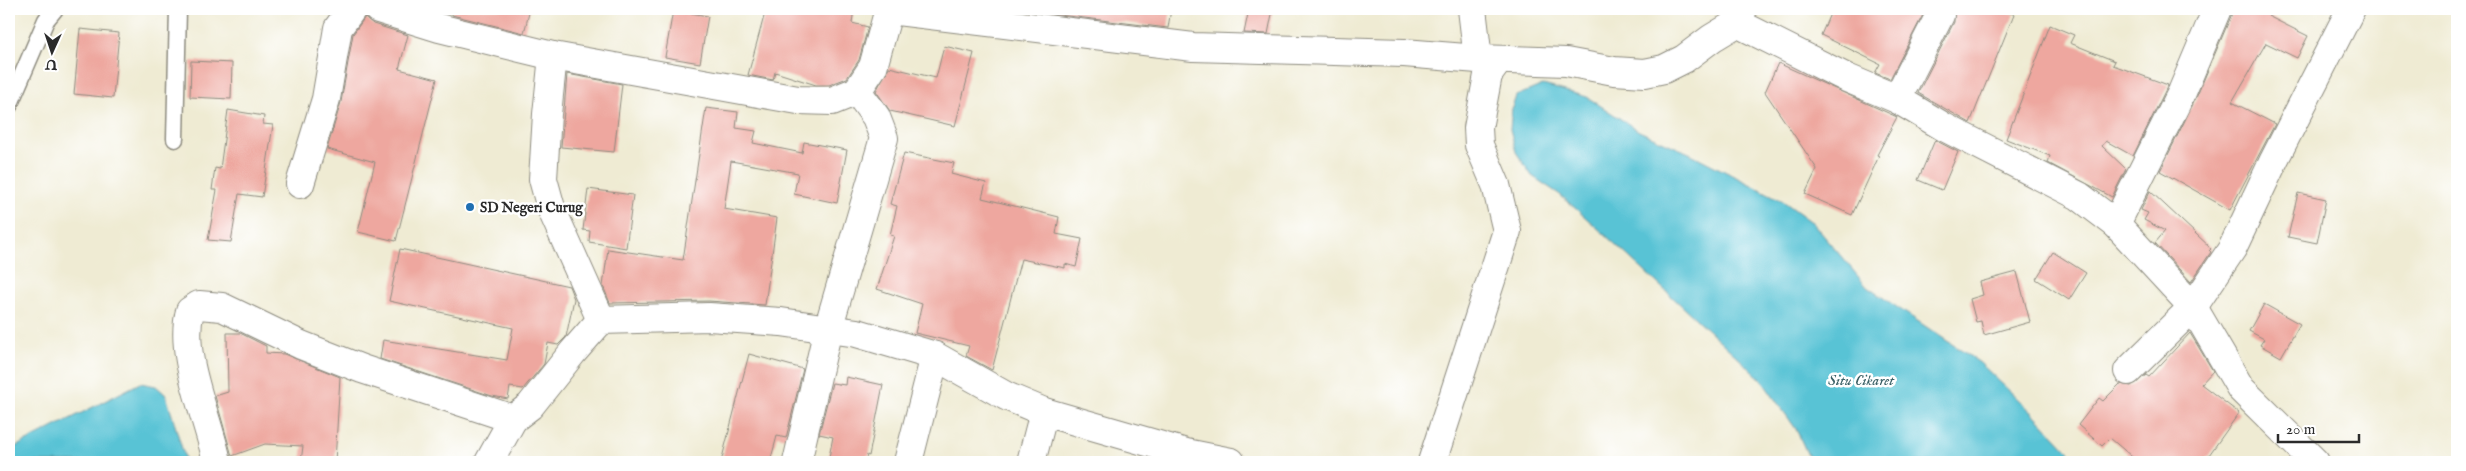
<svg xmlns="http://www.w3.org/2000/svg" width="2466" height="471" viewBox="0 0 2466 471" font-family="'IM FELL English',serif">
	<rect width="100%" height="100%" fill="#fff"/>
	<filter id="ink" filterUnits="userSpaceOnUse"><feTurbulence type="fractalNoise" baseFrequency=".02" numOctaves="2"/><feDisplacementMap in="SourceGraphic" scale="10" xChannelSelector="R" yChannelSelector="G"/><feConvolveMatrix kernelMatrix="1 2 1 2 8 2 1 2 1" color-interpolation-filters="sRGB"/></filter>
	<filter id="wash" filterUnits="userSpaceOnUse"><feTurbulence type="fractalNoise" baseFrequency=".0096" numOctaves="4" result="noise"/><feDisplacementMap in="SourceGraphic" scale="20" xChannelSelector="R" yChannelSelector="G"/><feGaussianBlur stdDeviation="1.12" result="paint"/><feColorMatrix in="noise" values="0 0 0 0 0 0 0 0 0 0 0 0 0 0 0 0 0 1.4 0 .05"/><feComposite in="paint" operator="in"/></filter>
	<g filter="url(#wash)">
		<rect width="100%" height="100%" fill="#efebd3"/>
		<g fill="#59c3d5" stroke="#427780">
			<path d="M 1543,85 L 1587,97 L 1639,131 L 1689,153 L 1783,201 L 1813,223 L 1867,287 L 1980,363 L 2039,419 L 2079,462 L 1811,462 L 1796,429 L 1760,378 L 1602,232 L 1559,194 L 1532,176 L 1516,152 L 1510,129 L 1512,108 L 1516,96 Z"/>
			<path d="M 140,383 L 156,386 L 166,395 L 186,462 L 9,462 L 9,450 Z"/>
		</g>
		<g id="blocks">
			<g fill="#eea79f">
				<path d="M 452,9 L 530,9 L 524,33 L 452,15 Z"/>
				<path d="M 766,9 L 854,9 L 852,23 L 868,27 L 859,60 L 847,78 L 829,85 L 816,85 L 775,72 L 773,80 L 748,75 Z"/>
				<path d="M 1051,9 L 1171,9 L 1168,28 L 1051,14 Z"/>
				<path d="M 1249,9 L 1273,9 L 1268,34 L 1244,33 Z"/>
				<path d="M 1832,9 L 1926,9 L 1890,79 L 1875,73 L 1880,64 L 1821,35 Z"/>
				<path d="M 1954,9 L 2006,9 L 2006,12 L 2014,14 L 1970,123 L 1918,93 L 1954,22 Z"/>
				<path d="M 2234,9 L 2271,9 L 2268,16 L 2308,36 L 2297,58 L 2266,43 L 2232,102 L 2275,124 L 2230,210 L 2160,171 L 2196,98 Z"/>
				<path d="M 673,10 L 708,16 L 700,63 L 665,57 Z"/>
				<path d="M 365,17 L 373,24 L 408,35 L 399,69 L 437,79 L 396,241 L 358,232 L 375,162 L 327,149 L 341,102 L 353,34 Z"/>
				<path d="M 2050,25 L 2074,35 L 2070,43 L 2115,61 L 2113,65 L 2168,85 L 2133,156 L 2106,141 L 2102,146 L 2126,169 L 2112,197 L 2048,163 L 2050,156 L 2006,139 Z"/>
				<path d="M 80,29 L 119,33 L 113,98 L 74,94 Z"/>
				<path d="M 944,46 L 974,53 L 955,126 L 890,111 L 876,91 L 889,67 L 936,78 Z"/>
				<path d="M 191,61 L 232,63 L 231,99 L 190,97 Z"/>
				<path d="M 1778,63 L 1897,117 L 1877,155 L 1879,156 L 1852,215 L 1805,194 L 1817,169 L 1765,92 Z"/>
				<path d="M 567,74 L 622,84 L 614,152 L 561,147 Z"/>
				<path d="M 706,108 L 738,112 L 736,128 L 756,131 L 753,143 L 802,153 L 804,142 L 847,150 L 837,203 L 794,194 L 798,173 L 731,161 L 724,209 L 777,218 L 765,305 L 709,301 L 610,303 L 603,286 L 608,249 L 683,260 Z"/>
				<path d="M 228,110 L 264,116 L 263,124 L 273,125 L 262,197 L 239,194 L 231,242 L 208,240 L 217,190 L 212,190 L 215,168 L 220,169 Z"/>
				<path d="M 1935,140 L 1958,152 L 1942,190 L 1918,180 Z"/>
				<path d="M 904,153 L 954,163 L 951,174 L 986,183 L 982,198 L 1059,217 L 1056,234 L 1082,239 L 1076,267 L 1065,264 L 1065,268 L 1021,259 L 992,370 L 966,356 L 969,346 L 915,333 L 922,304 L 877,289 L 894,236 L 890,235 L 897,206 L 890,204 Z"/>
				<path d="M 588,189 L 633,195 L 626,248 L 589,242 L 590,231 L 583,230 Z"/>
				<path d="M 2150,191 L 2211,248 L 2209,250 L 2211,252 L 2191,282 L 2155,243 L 2165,231 L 2144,220 L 2148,213 L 2141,210 Z"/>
				<path d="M 2298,193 L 2326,199 L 2317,243 L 2288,237 Z"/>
				<path d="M 400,249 L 569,286 L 574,299 L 566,337 L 558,345 L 548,343 L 544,364 L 523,389 L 510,387 L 508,399 L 492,396 L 380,359 L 383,340 L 507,360 L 513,328 L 389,301 Z"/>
				<path d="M 2053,252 L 2086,273 L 2069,300 L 2036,279 Z"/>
				<path d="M 2017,272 L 2030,322 L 1984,335 L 1981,321 L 1976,322 L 1970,299 L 1983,295 L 1980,282 Z"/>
				<path d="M 2264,304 L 2300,324 L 2281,357 L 2260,345 L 2264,339 L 2249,331 Z"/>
				<path d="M 227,333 L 240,333 L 266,346 L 266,353 L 284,354 L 340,377 L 335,462 L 301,462 L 303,446 L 265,444 L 232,456 L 215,396 L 228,392 Z"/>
				<path d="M 2190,333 L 2213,371 L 2201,384 L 2239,413 L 2204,462 L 2138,462 L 2110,438 L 2102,446 L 2078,425 L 2099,398 L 2103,401 L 2120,384 L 2131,386 L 2146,375 L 2149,377 Z"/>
				<path d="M 749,354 L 803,369 L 786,438 L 777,436 L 770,462 L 721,462 Z"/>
				<path d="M 846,377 L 883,385 L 869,456 L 867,455 L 865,462 L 828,462 L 833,437 L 819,434 L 832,383 L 845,385 Z"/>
			</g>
		</g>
	</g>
	<g filter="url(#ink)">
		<use href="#blocks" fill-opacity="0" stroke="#8d8b7f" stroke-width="1"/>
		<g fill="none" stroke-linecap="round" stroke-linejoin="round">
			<g stroke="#8d8b7f" stroke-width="19">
				<g id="service">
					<path d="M 9,106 L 46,20 L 55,9"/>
					<path d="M 175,139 L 178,9"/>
				</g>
			</g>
			<g stroke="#8d8b7f" stroke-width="30">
				<g id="minor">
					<path d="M 378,9 L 439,28 L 553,56"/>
					<path d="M 1472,9 L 1478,59"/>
					<path d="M 889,10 L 1193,47 L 1404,53 L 1478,59 L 1566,62 L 1614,71 L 1645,73 L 1664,69 L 1684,59 L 1712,38 L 1737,23 L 1743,9"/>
					<path d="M 1737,23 L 1847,78 L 1897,99 L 1944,127 L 2079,196 L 2116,224 L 2193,307 L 2241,389 L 2315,462"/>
					<path d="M 1897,99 L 1940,15"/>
					<path d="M 300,184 L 326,99 L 338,28 L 352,9"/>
					<path d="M 2116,224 L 2182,92 L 2217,9"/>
					<path d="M 601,320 L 551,208 L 543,179 L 547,114 L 553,56 L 798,100 L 832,101 L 857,91 L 873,67 L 889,9"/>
					<path d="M 2128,371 L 2193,307 L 2232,249 L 2274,160 L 2351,9"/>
					<path d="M 217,462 C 208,416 178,355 190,311 L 199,305 L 222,307 L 301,345 L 362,369 L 513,419"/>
					<path d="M 489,462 L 513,419 L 530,406 L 573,352 L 601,320 L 709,317 L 781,322 L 857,333 L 935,356 L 1006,396 L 1044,412 L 1186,453 L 1231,462"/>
					<path d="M 797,462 L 828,329 L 884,138 L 876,117 L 857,91"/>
					<path d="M 908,462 L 935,356"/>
					<path d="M 1031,462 L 1044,412"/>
					<path d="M 1432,462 L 1507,231 L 1496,185 L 1479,145 L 1478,128 L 1488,75 L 1499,60"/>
				</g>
			</g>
			<use href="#service" stroke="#fff" stroke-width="16"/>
			<use href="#minor" stroke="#fff" stroke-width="28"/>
		</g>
	</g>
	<circle fill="#1f6fb2" stroke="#fff" stroke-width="2" cx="470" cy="207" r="5"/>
	<g text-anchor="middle" stroke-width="5" stroke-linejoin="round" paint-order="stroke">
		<g font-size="14" font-weight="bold" fill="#2b2b2b" stroke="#fff" text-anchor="start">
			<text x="480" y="212">SD Negeri Curug</text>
		</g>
		<g font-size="15" font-style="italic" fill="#3b6066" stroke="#fff">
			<text x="1861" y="385">Situ Cikaret</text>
		</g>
	</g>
	<rect width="2466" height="471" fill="none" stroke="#fff" stroke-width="30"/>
	<g transform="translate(52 52) rotate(183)" stroke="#ffffff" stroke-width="4" paint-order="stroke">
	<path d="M0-4L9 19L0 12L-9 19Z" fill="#2b2b2b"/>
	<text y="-8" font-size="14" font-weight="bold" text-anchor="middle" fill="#2b2b2b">U</text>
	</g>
	<path d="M2278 434v8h81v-8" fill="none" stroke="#2b2b2b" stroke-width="2.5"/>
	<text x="2286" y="434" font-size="15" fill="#2b2b2b" stroke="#ffffff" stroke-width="4" paint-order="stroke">20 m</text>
</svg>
